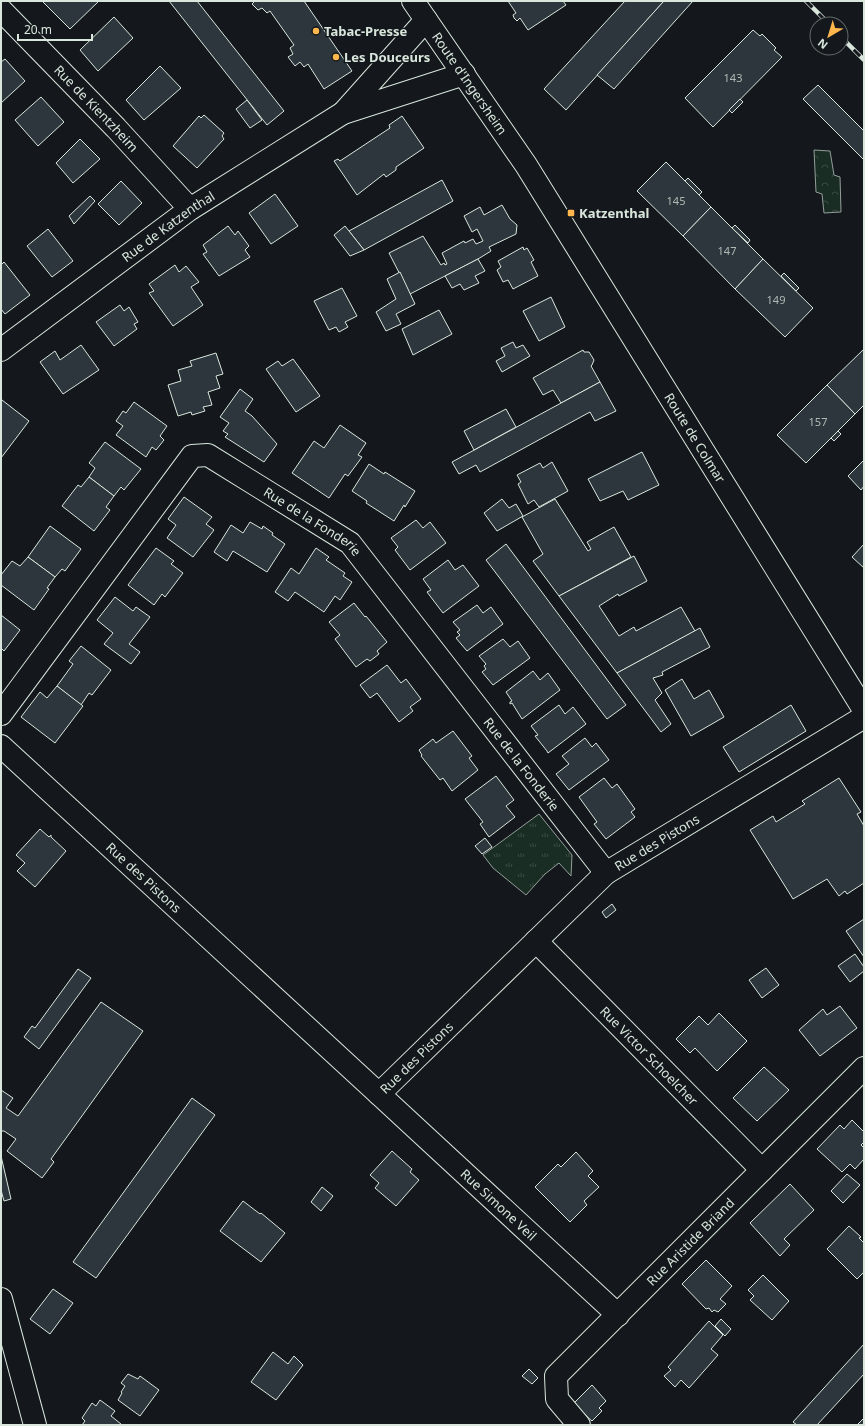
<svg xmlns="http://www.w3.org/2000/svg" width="865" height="1426" viewBox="0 0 865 1426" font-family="'Noto Sans',sans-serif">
	<defs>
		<pattern id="grass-tufts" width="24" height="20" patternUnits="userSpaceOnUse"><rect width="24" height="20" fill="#1a2d24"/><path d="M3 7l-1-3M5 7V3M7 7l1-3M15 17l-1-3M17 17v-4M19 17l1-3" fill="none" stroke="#3b4b43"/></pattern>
		<pattern id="park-crowns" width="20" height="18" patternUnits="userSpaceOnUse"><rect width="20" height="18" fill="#1a2d24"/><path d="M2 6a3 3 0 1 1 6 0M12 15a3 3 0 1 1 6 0" fill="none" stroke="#3b4b43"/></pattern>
	</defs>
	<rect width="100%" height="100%" fill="#14181c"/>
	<path fill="url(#grass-tufts)" stroke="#939e99" d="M 539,814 L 572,855 L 571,876 L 559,863 L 545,874 L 526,895 L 493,868 L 483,855 Z"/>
	<path fill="url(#park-crowns)" stroke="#939e99" d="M 814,150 L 830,151 L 834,175 L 840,177 L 841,212 L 824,213 L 822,194 L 816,192 Z"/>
	<g fill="#2c363c" stroke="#d8e6dc">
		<path d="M 42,1 L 99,1 L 70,29 Z"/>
		<path d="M 169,1 L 197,1 L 284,111 L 267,125 Z"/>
		<path d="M 255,1 L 304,1 L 352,71 L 324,89 L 308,64 L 304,67 L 300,62 L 295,66 L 288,57 L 293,54 L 290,48 L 294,45 L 270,11 L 267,13 L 262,8 L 258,10 L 252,4 Z"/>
		<path d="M 508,1 L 563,1 L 566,5 L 528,30 L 520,18 L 517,21 L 514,18 L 513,15 L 516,13 Z"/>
		<path d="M 625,1 L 664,1 L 566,110 L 544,89 Z"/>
		<path d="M 664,1 L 693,1 L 614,89 L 597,75 Z"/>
		<path d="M 114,17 L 133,38 L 98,71 L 80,50 Z"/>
		<path d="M 753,30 L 760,36 L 762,34 L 776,48 L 774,50 L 782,57 L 713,127 L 685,98 Z"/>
		<path d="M 5,59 L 25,81 L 1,103 L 1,62 Z"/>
		<path d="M 160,66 L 181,88 L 144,120 L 126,100 Z"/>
		<path d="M 818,85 L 864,131 L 864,160 L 803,99 Z"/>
		<path d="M 41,97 L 64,122 L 38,146 L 15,120 Z"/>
		<path d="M 740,99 L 743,102 L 732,113 L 729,110 Z"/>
		<path d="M 247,100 L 262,120 L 250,128 L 236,109 Z"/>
		<path d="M 204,115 L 224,133 L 222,136 L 224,139 L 197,168 L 173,146 L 199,116 L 201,118 Z"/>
		<path d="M 402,116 L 424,148 L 396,167 L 396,170 L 386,177 L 384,174 L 357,195 L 334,161 L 338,159 L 340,161 L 390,128 L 389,125 Z"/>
		<path d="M 80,139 L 100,159 L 73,183 L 56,163 Z"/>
		<path d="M 666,162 L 711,207 L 683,236 L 637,191 Z"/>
		<path d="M 688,178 L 702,192 L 699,195 L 685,181 Z"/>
		<path d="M 442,180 L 453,201 L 364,250 L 349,231 Z"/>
		<path d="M 121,181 L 142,203 L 119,225 L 98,204 Z"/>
		<path d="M 275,194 L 298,226 L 271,244 L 249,213 Z"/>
		<path d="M 90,196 L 95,201 L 74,224 L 69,216 Z"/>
		<path d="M 502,205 L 510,219 L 517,225 L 516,234 L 489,247 L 491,251 L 478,259 L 410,294 L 389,253 L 423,236 L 441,265 L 444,263 L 445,265 L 447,264 L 442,253 L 464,241 L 465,243 L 473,239 L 476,244 L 483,241 L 477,229 L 472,232 L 464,216 L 480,207 L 484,215 Z"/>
		<path d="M 711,207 L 763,259 L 735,289 L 683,236 Z"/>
		<path d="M 735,225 L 750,240 L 748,243 L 732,228 Z"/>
		<path d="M 228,226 L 235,235 L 238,231 L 249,246 L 245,250 L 250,257 L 219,276 L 203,254 L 207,252 L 203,245 Z"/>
		<path d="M 345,226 L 349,231 L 364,250 L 350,256 L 334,235 Z"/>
		<path d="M 48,229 L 73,261 L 52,277 L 27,246 Z"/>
		<path d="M 523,247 L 524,250 L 527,248 L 534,260 L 531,262 L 538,276 L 513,289 L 508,280 L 503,282 L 497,270 L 501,267 L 498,261 Z"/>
		<path d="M 478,259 L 485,271 L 475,276 L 479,283 L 464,290 L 460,284 L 452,288 L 445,276 Z"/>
		<path d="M 763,259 L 813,308 L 785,337 L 735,289 Z"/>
		<path d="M 4,262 L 30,295 L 5,314 L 1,309 L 1,265 Z"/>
		<path d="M 175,265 L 179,272 L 186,266 L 199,282 L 191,287 L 203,305 L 173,326 L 149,293 L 154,291 L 149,284 Z"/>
		<path d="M 400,272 L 415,304 L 396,314 L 401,324 L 386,331 L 376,312 L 396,299 L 387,279 Z"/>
		<path d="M 784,273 L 799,288 L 796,291 L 781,276 Z"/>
		<path d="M 342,288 L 357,316 L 345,322 L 348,327 L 339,332 L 336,327 L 329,330 L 314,301 Z"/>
		<path d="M 551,297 L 565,327 L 539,341 L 523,311 Z"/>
		<path d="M 120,305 L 124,311 L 129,307 L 138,322 L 134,324 L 137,329 L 114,346 L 96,322 Z"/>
		<path d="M 439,310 L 452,334 L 413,355 L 402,329 Z"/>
		<path d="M 513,342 L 516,348 L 523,345 L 530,356 L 502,372 L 496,361 L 505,356 L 501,348 Z"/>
		<path d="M 81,345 L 99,370 L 63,394 L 40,362 L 55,351 L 60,360 Z"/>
		<path d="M 864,349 L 864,405 L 855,414 L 827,385 Z"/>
		<path d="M 583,350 L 584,352 L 589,352 L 594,360 L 592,365 L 591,366 L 600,382 L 561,403 L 553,390 L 543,395 L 533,378 Z"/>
		<path d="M 216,353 L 223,374 L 216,376 L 220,388 L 208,392 L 212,405 L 203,407 L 205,411 L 192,415 L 191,412 L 178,416 L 168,385 L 181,381 L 178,370 L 192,366 L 190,361 Z"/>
		<path d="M 293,359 L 320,396 L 296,412 L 266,369 L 278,361 L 282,366 Z"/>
		<path d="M 600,382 L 616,411 L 595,421 L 590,412 L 480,472 L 476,465 L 459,474 L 452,462 Z"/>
		<path d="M 827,385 L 855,414 L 806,463 L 777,435 Z"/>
		<path d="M 240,389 L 253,399 L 245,411 L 252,416 L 277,444 L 264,462 L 225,437 L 228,434 L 223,431 L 229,423 L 220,417 Z"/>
		<path d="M 2,400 L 29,421 L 1,458 L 1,401 Z"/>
		<path d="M 134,402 L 167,426 L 160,436 L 164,440 L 156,450 L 152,447 L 146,457 L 116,435 L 123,426 L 116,421 L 123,411 L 126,413 Z"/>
		<path d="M 506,409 L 516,427 L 474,450 L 464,431 Z"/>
		<path d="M 340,425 L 366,443 L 358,455 L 362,457 L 348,476 L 345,474 L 329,498 L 292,473 L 314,441 L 324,448 Z"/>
		<path d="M 838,431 L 841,434 L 834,441 L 831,438 Z"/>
		<path d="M 105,442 L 141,469 L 124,490 L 121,487 L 114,496 L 89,477 L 95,468 L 89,463 Z"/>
		<path d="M 642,452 L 659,485 L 628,500 L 623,491 L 600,501 L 588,479 Z"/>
		<path d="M 864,460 L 864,486 L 861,490 L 848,476 Z"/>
		<path d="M 552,462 L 568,491 L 539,507 L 534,500 L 528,504 L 518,484 L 521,482 L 517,475 L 540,463 L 543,468 Z"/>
		<path d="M 369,464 L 384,474 L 385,472 L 415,491 L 405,507 L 404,505 L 394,521 L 366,503 L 367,501 L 352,491 Z"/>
		<path d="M 89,477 L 114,496 L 106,507 L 110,510 L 94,531 L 62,506 L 78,485 L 81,487 Z"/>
		<path d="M 184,497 L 212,517 L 206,524 L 214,530 L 193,557 L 167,538 L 176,525 L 168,519 Z"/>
		<path d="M 502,499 L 509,508 L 516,504 L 523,516 L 497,531 L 484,513 Z"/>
		<path d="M 555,499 L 588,551 L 591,549 L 587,542 L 614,527 L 631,557 L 559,596 L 533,561 L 543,554 L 522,517 Z"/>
		<path d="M 416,520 L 423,528 L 430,522 L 446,543 L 410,570 L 395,550 L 398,547 L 391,538 Z"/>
		<path d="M 250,522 L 262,529 L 263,526 L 273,533 L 272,535 L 285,544 L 267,572 L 233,551 L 227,561 L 214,552 L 231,525 L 243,533 Z"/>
		<path d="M 50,526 L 81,549 L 65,571 L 62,569 L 55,577 L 28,557 Z"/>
		<path d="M 506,544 L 626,705 L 607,719 L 486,560 Z"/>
		<path d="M 864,544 L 864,568 L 852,557 Z"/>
		<path d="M 156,548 L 174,561 L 171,564 L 183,573 L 165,597 L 162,594 L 154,605 L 128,585 Z"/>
		<path d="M 316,548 L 329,557 L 326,560 L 345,573 L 343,576 L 352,582 L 340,600 L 335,596 L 324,612 L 295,592 L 288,601 L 275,592 L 291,568 L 299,574 Z"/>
		<path d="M 634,556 L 647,581 L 619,596 L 618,594 L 599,606 L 619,636 L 634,627 L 636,631 L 681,607 L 695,631 L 617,673 L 559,596 Z"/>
		<path d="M 28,557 L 55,577 L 47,588 L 49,589 L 34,610 L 1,585 L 1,575 L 12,561 L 20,566 Z"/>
		<path d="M 448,560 L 455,570 L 463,565 L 479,586 L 443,613 L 427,592 L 431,590 L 423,579 Z"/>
		<path d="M 115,597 L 133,611 L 136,607 L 150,617 L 129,644 L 140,652 L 131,664 L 104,644 L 113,633 L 97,620 Z"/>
		<path d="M 354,603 L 365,617 L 366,616 L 387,642 L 377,651 L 379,654 L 370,661 L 367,659 L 356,667 L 335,639 L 340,635 L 329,622 Z"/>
		<path d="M 477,605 L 483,613 L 491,607 L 503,624 L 467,651 L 456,638 L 460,635 L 457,632 L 460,630 L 453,622 Z"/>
		<path d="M 1,615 L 20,630 L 4,651 L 1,648 Z"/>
		<path d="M 700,628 L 710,647 L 662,672 L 663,675 L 653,678 L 662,693 L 655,700 L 671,724 L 661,732 L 617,673 Z"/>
		<path d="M 503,639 L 510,647 L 518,641 L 530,658 L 493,685 L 482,672 L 486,669 L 484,666 L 486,664 L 479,656 Z"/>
		<path d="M 81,646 L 111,670 L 92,695 L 89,693 L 81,705 L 57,686 L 73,664 L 69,661 Z"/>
		<path d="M 387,665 L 401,683 L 406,679 L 421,699 L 410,707 L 413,711 L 399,722 L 377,693 L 370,698 L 360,685 Z"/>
		<path d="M 533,671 L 540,680 L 548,673 L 560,690 L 522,719 L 512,703 L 510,704 L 510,702 L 512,701 L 506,692 Z"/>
		<path d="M 682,679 L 694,699 L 709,690 L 724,717 L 691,736 L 665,690 Z"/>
		<path d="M 57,686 L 83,706 L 55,743 L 21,717 L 40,692 L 47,698 Z"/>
		<path d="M 559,705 L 565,714 L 573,707 L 586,724 L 548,753 L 547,751 L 535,736 L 538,735 L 531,726 Z"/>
		<path d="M 791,705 L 806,731 L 739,772 L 723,747 Z"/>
		<path d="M 453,731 L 472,756 L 469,758 L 478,770 L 452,791 L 443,778 L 440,780 L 421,756 L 422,755 L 419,750 L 433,739 L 436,743 Z"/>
		<path d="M 585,738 L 592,747 L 596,743 L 609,760 L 569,790 L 556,774 L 569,764 L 562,756 Z"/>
		<path d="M 496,776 L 514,800 L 506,806 L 515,817 L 489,837 L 480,824 L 483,822 L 465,799 Z"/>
		<path d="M 604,778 L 612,788 L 617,784 L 635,809 L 631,812 L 635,817 L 606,839 L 594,824 L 597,822 L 579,797 Z"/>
		<path d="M 839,778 L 861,812 L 857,814 L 864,826 L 864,883 L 847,894 L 845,891 L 839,896 L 827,879 L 793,899 L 750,830 L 773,816 L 776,822 L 805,804 L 802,801 Z"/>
		<path d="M 40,829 L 49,837 L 51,835 L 51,837 L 66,851 L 35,887 L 17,871 L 25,863 L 16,855 Z"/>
		<path d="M 485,838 L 492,847 L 482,854 L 475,846 Z"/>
		<path d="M 612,904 L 616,910 L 606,918 L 602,912 Z"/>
		<path d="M 864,919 L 864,957 L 846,931 Z"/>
		<path d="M 855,954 L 864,967 L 864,971 L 850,982 L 838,966 Z"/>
		<path d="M 766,968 L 779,985 L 762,998 L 749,980 Z"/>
		<path d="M 78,969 L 91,978 L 39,1049 L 24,1037 L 32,1026 L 35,1028 Z"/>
		<path d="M 101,1002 L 143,1031 L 51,1159 L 54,1162 L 42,1178 L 7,1151 L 16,1139 L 4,1131 L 1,1131 L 1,1090 L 13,1098 L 6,1108 L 18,1116 Z"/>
		<path d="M 840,1006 L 857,1028 L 820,1056 L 799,1030 L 823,1009 L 827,1015 Z"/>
		<path d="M 719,1013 L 747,1041 L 717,1071 L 695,1048 L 690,1053 L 676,1039 L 699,1016 L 708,1025 Z"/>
		<path d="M 764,1067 L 789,1090 L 757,1121 L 733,1098 Z"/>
		<path d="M 192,1098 L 215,1115 L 96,1278 L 73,1262 Z"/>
		<path d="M 852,1120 L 864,1132 L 864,1142 L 861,1145 L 864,1148 L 864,1159 L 855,1169 L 850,1164 L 842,1172 L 817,1149 L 840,1125 L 844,1129 Z"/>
		<path d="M 392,1151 L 412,1169 L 410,1172 L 419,1180 L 396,1206 L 375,1188 L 379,1183 L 370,1175 Z"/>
		<path d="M 576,1152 L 593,1171 L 588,1176 L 599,1187 L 584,1201 L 587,1205 L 570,1222 L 535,1187 L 558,1164 L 561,1167 Z"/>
		<path d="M 1,1156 L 11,1199 L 4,1201 L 1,1190 Z"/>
		<path d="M 847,1174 L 860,1185 L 843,1203 L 831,1191 Z"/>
		<path d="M 790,1184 L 814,1210 L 784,1239 L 790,1245 L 780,1256 L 750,1223 Z"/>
		<path d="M 322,1187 L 333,1196 L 321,1211 L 311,1202 Z"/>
		<path d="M 243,1201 L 260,1214 L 261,1213 L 285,1233 L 261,1262 L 220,1231 Z"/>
		<path d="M 849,1226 L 861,1237 L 859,1238 L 864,1243 L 864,1272 L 857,1279 L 827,1249 Z"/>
		<path d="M 706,1260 L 732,1286 L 720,1299 L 726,1304 L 718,1312 L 714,1310 L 712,1312 L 709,1308 L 706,1309 L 682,1284 Z"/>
		<path d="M 763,1275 L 789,1301 L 772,1320 L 750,1300 L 754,1296 L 748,1290 Z"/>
		<path d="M 53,1289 L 73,1303 L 50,1334 L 30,1319 Z"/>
		<path d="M 721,1319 L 731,1329 L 725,1336 L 715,1326 Z"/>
		<path d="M 709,1321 L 723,1335 L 711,1349 L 718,1355 L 689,1388 L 681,1380 L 675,1387 L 664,1376 L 671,1370 L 668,1367 Z"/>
		<path d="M 864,1344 L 864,1374 L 817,1425 L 797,1425 L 793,1422 Z"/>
		<path d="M 273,1352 L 288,1364 L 294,1356 L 303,1365 L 276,1400 L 251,1382 Z"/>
		<path d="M 529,1369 L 538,1378 L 532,1384 L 522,1376 Z"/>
		<path d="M 128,1374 L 138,1379 L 140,1376 L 159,1390 L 140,1416 L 118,1400 L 122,1393 L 121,1392 L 125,1386 L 121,1383 Z"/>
		<path d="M 592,1385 L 606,1401 L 599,1408 L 602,1411 L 592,1421 L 573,1404 Z"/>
		<path d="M 100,1400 L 115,1411 L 111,1416 L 121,1424 L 121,1425 L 82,1425 L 85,1421 L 82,1418 L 92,1403 L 96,1406 Z"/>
		<path d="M 864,1418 L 864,1425 L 857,1425 Z"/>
	</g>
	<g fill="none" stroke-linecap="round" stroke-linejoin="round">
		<g stroke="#d8e6dc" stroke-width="24">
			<g id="minor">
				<path id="s1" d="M 1,10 L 116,128 L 190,209"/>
				<path d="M 426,20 L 343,113 L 464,74"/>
				<path id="s2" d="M 1,350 L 190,209 L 343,113"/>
				<path id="s3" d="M 1,714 L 192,456 L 208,455 L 350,543 L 606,873"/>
				<path id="s4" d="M 1,746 L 379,1094 L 606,873 L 864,717"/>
				<path id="s5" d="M 536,941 L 762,1170"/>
				<path id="s6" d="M 379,1094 L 618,1315"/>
				<path d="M 1,1299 L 35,1425"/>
				<path id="s7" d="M 579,1425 L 557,1399 L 556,1376 L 864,1068"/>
			</g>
		</g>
		<g stroke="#d8e6dc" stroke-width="24">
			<g id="major">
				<path id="s8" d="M 413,1 L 526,165 L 864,710"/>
			</g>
		</g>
		<use href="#minor" stroke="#14181c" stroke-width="22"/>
		<use href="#major" stroke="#14181c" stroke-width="22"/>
		<g stroke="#d8e6dc" stroke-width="4.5">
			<g id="rail">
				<path d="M 806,1 L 829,24"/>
				<path d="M 841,37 L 864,60"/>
			</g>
		</g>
		<use href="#rail" stroke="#14181c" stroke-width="3" stroke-dasharray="9" stroke-linecap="butt"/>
	</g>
	<g fill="#ffb74d" stroke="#14181c" stroke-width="1.5">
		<circle cx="316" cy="31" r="4"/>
		<circle cx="336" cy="57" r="4"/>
		<rect x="567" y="209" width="8" height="8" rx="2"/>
	</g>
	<g text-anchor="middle" stroke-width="3" stroke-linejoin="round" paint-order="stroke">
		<g font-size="11" fill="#adbab4">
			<text x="733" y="82">143</text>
			<text x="676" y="205">145</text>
			<text x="727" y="255">147</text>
			<text x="776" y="304">149</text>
			<text x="818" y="426">157</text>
		</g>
		<g font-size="13" font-weight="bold" fill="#d8e6dc" stroke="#14181c" text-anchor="start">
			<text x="324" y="36">Tabac-Presse</text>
			<text x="344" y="62">Les Douceurs</text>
			<text x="579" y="218">Katzenthal</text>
		</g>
		<g font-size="13" fill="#d8e6dc" stroke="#14181c">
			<text dy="5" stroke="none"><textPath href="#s8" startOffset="100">Route d'Ingersheim</textPath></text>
			<text dy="5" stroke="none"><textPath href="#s1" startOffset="137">Rue de Kientzheim</textPath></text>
			<text dy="5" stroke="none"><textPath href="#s2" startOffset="208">Rue de Katzenthal</textPath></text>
			<text dy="5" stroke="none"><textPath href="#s8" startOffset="520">Route de Colmar</textPath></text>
			<text dy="5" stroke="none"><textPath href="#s3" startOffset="461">Rue de la Fonderie</textPath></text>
			<text dy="5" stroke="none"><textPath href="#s3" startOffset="784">Rue de la Fonderie</textPath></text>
			<text dy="5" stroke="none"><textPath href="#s4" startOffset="890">Rue des Pistons</textPath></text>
			<text dy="5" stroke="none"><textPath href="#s4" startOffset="194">Rue des Pistons</textPath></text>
			<text dy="5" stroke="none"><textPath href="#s4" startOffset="566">Rue des Pistons</textPath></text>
			<text dy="5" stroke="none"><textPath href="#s5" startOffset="161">Rue Victor Schoelcher</textPath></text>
			<text dy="5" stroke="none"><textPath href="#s6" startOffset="163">Rue Simone Veil</textPath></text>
			<text dy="5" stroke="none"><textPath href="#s7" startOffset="247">Rue Aristide Briand</textPath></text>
		</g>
	</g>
	<rect width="865" height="1426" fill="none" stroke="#d8e6dc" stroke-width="4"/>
	<g transform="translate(829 36) rotate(218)"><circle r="19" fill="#14181c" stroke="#626a69"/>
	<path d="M0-3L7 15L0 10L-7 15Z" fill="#ffb74d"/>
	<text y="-6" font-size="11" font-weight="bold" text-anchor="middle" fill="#d8e6dc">N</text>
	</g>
	<path d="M18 34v6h74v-6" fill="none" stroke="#d8e6dc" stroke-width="2"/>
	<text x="24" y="34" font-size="12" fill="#d8e6dc" stroke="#14181c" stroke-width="3" paint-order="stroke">20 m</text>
</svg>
